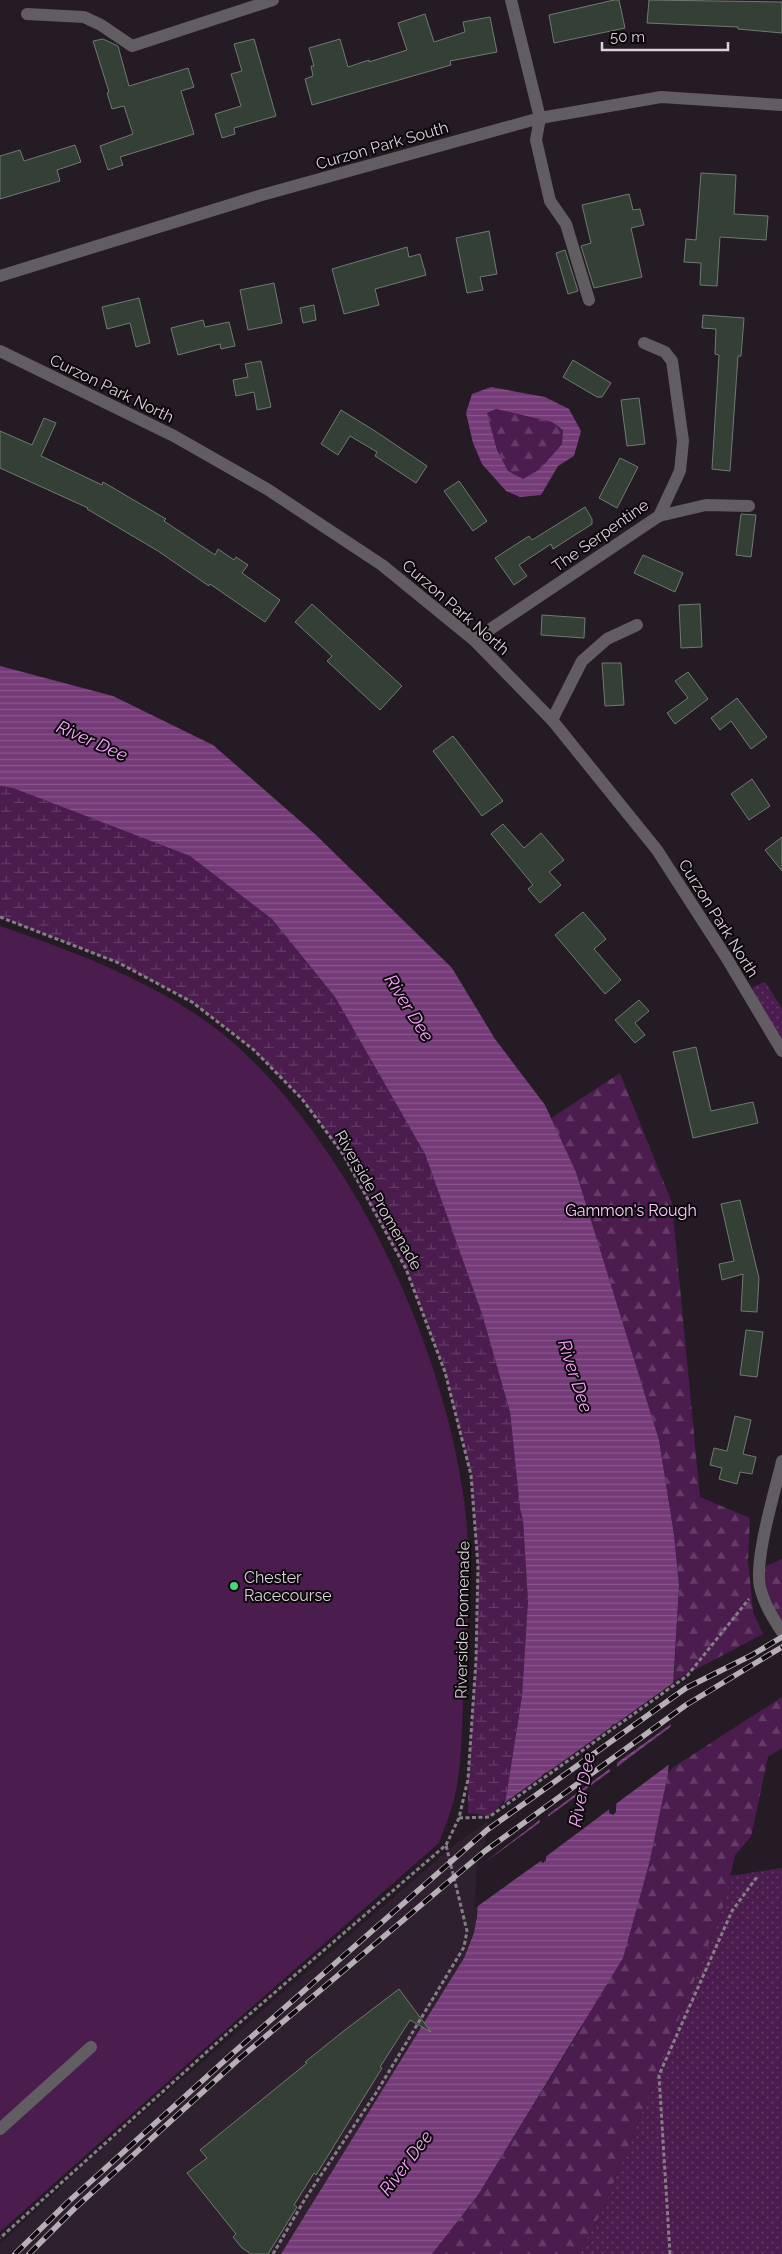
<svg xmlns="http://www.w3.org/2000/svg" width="782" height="2254" viewBox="0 0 782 2254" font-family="Raleway,sans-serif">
	<defs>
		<pattern id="grass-dots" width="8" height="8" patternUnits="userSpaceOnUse" patternTransform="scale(1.25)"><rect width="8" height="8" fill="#4b1c4e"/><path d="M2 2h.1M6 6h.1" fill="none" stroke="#643c67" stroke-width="1.8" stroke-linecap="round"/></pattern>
		<pattern id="forest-firs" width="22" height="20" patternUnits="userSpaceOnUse" patternTransform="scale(1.25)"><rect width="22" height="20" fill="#4b1c4e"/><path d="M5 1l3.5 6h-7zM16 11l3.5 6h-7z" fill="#643c67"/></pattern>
		<pattern id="wetland-marsh" width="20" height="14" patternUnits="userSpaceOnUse" patternTransform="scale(1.25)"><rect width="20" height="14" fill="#4b1c4e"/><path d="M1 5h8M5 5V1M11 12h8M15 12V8" fill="none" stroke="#643c67"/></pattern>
		<pattern id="water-rules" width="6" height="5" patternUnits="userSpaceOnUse" patternTransform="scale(1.25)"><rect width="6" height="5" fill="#753a78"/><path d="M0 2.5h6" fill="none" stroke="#88568b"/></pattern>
	</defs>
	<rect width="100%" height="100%" fill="#241b24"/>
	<path fill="#2e202e" d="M 488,1821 L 474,1933 L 464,1958 L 281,2254 L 0,2254 L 0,2244 L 105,2146 L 454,1845 Z"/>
	<g fill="url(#grass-dots)">
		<path d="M 765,982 L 782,1008 L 782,1039 L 776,1034 L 752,991 L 753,987 Z"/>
		<path d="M 782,1868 L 782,2254 L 578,2254 L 604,2207 L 722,1911 L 730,1876 Z"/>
	</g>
	<g fill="url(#forest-firs)">
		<path d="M 496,409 L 552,422 L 563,430 L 562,444 L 540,469 L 523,479 L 508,472 L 497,450 L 487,413 Z"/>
		<path d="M 620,1073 L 672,1203 L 700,1497 L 750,1518 L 748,1560 L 753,1612 L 763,1634 L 674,1681 L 679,1585 L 674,1535 L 659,1440 L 576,1172 L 551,1118 Z"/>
		<path d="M 782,1559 L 782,1626 L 761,1591 L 766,1566 Z"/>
		<path d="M 782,1697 L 782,1748 L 768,1757 L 751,1837 L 735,1855 L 722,1911 L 604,2207 L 578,2254 L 432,2254 L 478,2195 L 580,2030 L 650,1860 L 668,1774 L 672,1768 Z"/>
	</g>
	<path fill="url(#wetland-marsh)" d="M 0,786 L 13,788 L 190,856 L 272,919 L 335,997 L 425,1154 L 482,1314 L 510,1412 L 520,1508 L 523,1520 L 528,1601 L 522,1696 L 506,1798 L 491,1816 L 468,1813 L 468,1779 L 476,1660 L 478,1566 L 471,1475 L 445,1372 L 406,1269 L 343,1154 L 302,1099 L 254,1050 L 192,1002 L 119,963 L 0,917 Z"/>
	<path fill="#4b1c4e" d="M 0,926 C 79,953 174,989 237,1046 C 355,1154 442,1342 464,1500 C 472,1558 468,1617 464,1676 C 462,1713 463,1765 454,1800 C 450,1814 444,1829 439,1843 L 221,2034 L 0,2232 Z"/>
	<g fill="url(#water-rules)" fill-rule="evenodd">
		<path d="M 491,387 L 545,397 L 569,409 L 581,431 L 574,456 L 558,466 L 541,495 L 520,497 L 506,491 L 482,464 L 473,443 L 466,413 L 472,394 ZM 496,409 L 552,422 L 563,430 L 562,444 L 540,469 L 523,479 L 508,471 L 497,450 L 487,413 Z"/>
		<path d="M 0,666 L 113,696 L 213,745 L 315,834 L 452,968 L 495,1039 L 545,1105 L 576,1172 L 659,1440 L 674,1535 L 679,1585 L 668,1774 L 650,1860 L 623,1958 L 478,2195 L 432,2254 L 281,2254 L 464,1958 L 474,1933 L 477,1916 L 480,1862 L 506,1798 L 522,1696 L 528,1601 L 523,1520 L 520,1508 L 510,1412 L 482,1314 L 425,1154 L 335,997 L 272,919 L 190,856 L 13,788 L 0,786 ZM 613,1724 L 618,1726 L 616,1812 L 613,1815 L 609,1813 L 611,1727 ZM 546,1772 L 550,1776 L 546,1860 L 543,1863 L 538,1859 L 542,1776 Z"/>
	</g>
	<g fill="#241b24">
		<path d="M 676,1681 L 674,1722 L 614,1765 L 614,1727 L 612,1767 L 546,1816 L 547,1776 L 545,1775 L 542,1818 L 484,1863 L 542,1821 L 542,1860 L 475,1908 L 477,1862 L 500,1806 Z"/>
		<path d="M 673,1725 L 671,1763 L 613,1806 L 614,1769 Z"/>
		<path d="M 612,1770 L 611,1808 L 544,1858 L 545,1819 Z"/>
	</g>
	<g fill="#343f36" stroke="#6e7b71">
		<path d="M 614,0 L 619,0 L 625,28 L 554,43 L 549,15 Z"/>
		<path d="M 649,0 L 782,2 L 782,33 L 738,29 L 738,27 L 647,23 Z"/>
		<path d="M 425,14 L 434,42 L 465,32 L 463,22 L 490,17 L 497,52 L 450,61 L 451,65 L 312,105 L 305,79 L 313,76 L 311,66 L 314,66 L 309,48 L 340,39 L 348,67 L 369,60 L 369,62 L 407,50 L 398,23 Z"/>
		<path d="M 103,39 L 118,46 L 129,86 L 188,68 L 194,87 L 181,91 L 194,134 L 120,157 L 123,165 L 108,170 L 100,146 L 133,134 L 124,106 L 112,109 L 107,93 L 109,92 L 93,41 Z"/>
		<path d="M 254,39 L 276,116 L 234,128 L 235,134 L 222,138 L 215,114 L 241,106 L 231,74 L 242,71 L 234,44 Z"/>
		<path d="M 75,145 L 81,162 L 57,170 L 60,181 L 0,199 L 0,156 L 20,150 L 24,161 Z"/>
		<path d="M 701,173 L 736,175 L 734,214 L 768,216 L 766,240 L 720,237 L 717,286 L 700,285 L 701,263 L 684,262 L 686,239 L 696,240 Z"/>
		<path d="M 629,194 L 633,210 L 640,209 L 644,225 L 631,228 L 642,277 L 594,288 L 581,246 L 591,243 L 582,205 Z"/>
		<path d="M 489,231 L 497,274 L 480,277 L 483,290 L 467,293 L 456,238 Z"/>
		<path d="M 407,247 L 409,257 L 420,254 L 426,275 L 375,289 L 379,305 L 344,314 L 332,269 Z"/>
		<path d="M 565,250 L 578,291 L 568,294 L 556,253 Z"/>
		<path d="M 274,283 L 282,323 L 248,330 L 240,290 Z"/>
		<path d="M 139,298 L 150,343 L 136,347 L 130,323 L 107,329 L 102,307 Z"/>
		<path d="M 314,305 L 316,320 L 303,323 L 300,308 Z"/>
		<path d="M 703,315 L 744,318 L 741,356 L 738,356 L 730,471 L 712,469 L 719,355 L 715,354 L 716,329 L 702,328 Z"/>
		<path d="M 203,320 L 205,327 L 229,322 L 235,346 L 221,349 L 220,344 L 178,355 L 171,328 Z"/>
		<path d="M 573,360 L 611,383 L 602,397 L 597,397 L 563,377 Z"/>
		<path d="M 261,361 L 271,407 L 257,410 L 254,392 L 236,396 L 233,380 L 248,377 L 245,364 Z"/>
		<path d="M 639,398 L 645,444 L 627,446 L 621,400 Z"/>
		<path d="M 341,410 L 375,431 L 427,466 L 416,483 L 375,456 L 377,452 L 350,436 L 338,455 L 321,444 Z"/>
		<path d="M 44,418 L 56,423 L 41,456 L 102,485 L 103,482 L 166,519 L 164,521 L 215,555 L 218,549 L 234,560 L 236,557 L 248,565 L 242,573 L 280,600 L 265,622 L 210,584 L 209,586 L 158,551 L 87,509 L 88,508 L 0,468 L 0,431 L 32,445 Z"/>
		<path d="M 620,458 L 638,467 L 617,508 L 599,498 Z"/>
		<path d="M 459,481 L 487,521 L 473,531 L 444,491 Z"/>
		<path d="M 585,507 L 592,519 L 592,524 L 553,549 L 551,544 L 519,565 L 527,576 L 514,585 L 495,558 L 529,536 L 532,540 Z"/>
		<path d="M 741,514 L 756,515 L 751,557 L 736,555 Z"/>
		<path d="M 643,555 L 683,573 L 675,592 L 634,573 Z"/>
		<path d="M 312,604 L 402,686 L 380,710 L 327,661 L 332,656 L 295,622 Z"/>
		<path d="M 700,604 L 702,647 L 681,648 L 679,605 Z"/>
		<path d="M 542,615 L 585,618 L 584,638 L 541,635 Z"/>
		<path d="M 602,663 L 621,663 L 624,705 L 605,706 Z"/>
		<path d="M 688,672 L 708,699 L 675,724 L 667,713 L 688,698 L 675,681 Z"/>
		<path d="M 737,698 L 767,737 L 751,749 L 731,721 L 720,730 L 711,718 Z"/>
		<path d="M 453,736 L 503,801 L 482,816 L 433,751 Z"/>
		<path d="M 752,779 L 770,806 L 749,820 L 731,794 Z"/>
		<path d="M 503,824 L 524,848 L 541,833 L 564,860 L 549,872 L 561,885 L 540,903 L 528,889 L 533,885 L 491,834 Z"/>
		<path d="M 782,837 L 782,871 L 765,850 Z"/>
		<path d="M 583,912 L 606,939 L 594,949 L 621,980 L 605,994 L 555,935 Z"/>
		<path d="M 639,1000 L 649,1011 L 635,1023 L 645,1035 L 635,1043 L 615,1020 Z"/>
		<path d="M 696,1047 L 711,1111 L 753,1102 L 758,1123 L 693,1138 L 673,1052 Z"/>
		<path d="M 740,1200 L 759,1278 L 757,1312 L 741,1311 L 743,1274 L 722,1280 L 719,1264 L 734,1261 L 721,1204 Z"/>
		<path d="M 746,1330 L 763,1332 L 757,1377 L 740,1375 Z"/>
		<path d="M 735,1416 L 751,1420 L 743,1454 L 756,1457 L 752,1474 L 740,1472 L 737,1484 L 719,1479 L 722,1468 L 710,1465 L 714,1448 L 727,1451 Z"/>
		<path d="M 399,1989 L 431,2032 L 410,2020 L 380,2067 L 382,2068 L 316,2175 L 314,2173 L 294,2205 L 297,2207 L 268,2254 L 251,2254 L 242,2248 L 233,2237 L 236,2234 L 187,2173 L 207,2158 L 200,2150 L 307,2063 L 305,2062 L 345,2030 Z"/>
	</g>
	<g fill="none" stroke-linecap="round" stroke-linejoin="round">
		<g stroke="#857e85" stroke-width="3" stroke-dasharray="4 2.5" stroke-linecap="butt">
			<path d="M 0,917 L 119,963 L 192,1002 L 254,1050 L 302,1099 L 343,1154 L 406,1269 L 445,1372 L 471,1475 L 478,1566 L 476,1660 L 468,1779 L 459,1818 L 446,1845 L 230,2031 L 0,2238"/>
			<path d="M 459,1818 L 489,1817 L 687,1676 L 749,1599"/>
			<path d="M 273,2254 L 305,2199 L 376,2093 L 464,1947 L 467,1931 L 446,1845"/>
			<path d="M 670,2254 L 659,2075 L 732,1911 L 757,1877"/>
		</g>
		<g stroke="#625d62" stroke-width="12">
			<path d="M 511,0 L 540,118 L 536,140 L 550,201 L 566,224 L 589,300"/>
			<path d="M 27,14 L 84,17 L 101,25 L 132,46 L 273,0"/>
			<path d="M 0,276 L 262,195 L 540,118 L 661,97 L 782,105"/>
			<path d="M 0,351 L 174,436 L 267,489 L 382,565 L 474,640 L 552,720 L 657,850 L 726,957 L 782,1051"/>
			<path d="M 659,516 L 706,505 L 749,506"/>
			<path d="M 474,640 L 659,516 L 680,471 L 683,441 L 672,361 L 665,352 L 644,343"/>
			<path d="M 552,720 L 582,661 L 607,639 L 637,625"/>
			<path d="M 782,1461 C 775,1491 754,1559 760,1587 C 764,1604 773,1618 782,1632"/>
			<path d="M 0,2129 L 91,2047"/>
		</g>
		<g stroke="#b6b0b6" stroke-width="5.5">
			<g id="rail">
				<path d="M 15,2254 L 68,2202 L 233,2053 L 487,1830 L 686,1688 L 752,1655 L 782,1637"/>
				<path d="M 29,2254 L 74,2209 L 239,2059 L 485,1851 L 686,1705 L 782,1647"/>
			</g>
		</g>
		<use href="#rail" stroke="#0b070b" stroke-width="4" stroke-dasharray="11" stroke-linecap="butt"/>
	</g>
	<circle fill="#46d779" stroke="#0b070b" stroke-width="2" cx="234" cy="1586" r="5"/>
	<g text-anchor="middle" stroke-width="4" stroke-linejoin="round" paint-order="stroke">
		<g font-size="16" fill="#d9d3d9" stroke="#0b070b">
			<text transform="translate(382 145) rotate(-16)" y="6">Curzon Park South</text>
			<text transform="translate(112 388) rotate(26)" y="6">Curzon Park North</text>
			<text transform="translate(600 535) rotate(-35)" y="6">The Serpentine</text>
			<text transform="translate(456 607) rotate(41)" y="6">Curzon Park North</text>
			<text transform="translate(719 918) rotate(58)" y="6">Curzon Park North</text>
			<text transform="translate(379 1200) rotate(60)" y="6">Riverside Promenade</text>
			<text transform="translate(462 1620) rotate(-89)" y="6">Riverside Promenade</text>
		</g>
		<g font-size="16" fill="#fdcafe" stroke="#0b070b">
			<text x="631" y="1216">Gammon's Rough</text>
		</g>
		<g font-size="16" fill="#d9d3d9" stroke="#0b070b" text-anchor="start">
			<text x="244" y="1583">Chester<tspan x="244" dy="18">Racecourse</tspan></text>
		</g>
		<g font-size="18" font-style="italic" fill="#faa5fc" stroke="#0b070b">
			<text transform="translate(92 741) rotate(24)" y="6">River Dee</text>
			<text transform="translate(409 1008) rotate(58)" y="6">River Dee</text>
			<text transform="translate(575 1376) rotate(72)" y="6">River Dee</text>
			<text transform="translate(582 1790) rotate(-79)" y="6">River Dee</text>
			<text transform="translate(406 2163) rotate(-53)" y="6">River Dee</text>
		</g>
	</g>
	<path d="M602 42v8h126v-8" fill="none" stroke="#d9d3d9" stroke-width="2.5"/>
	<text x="610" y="42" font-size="15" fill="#d9d3d9" stroke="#0b070b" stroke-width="4" paint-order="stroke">50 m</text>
</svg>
